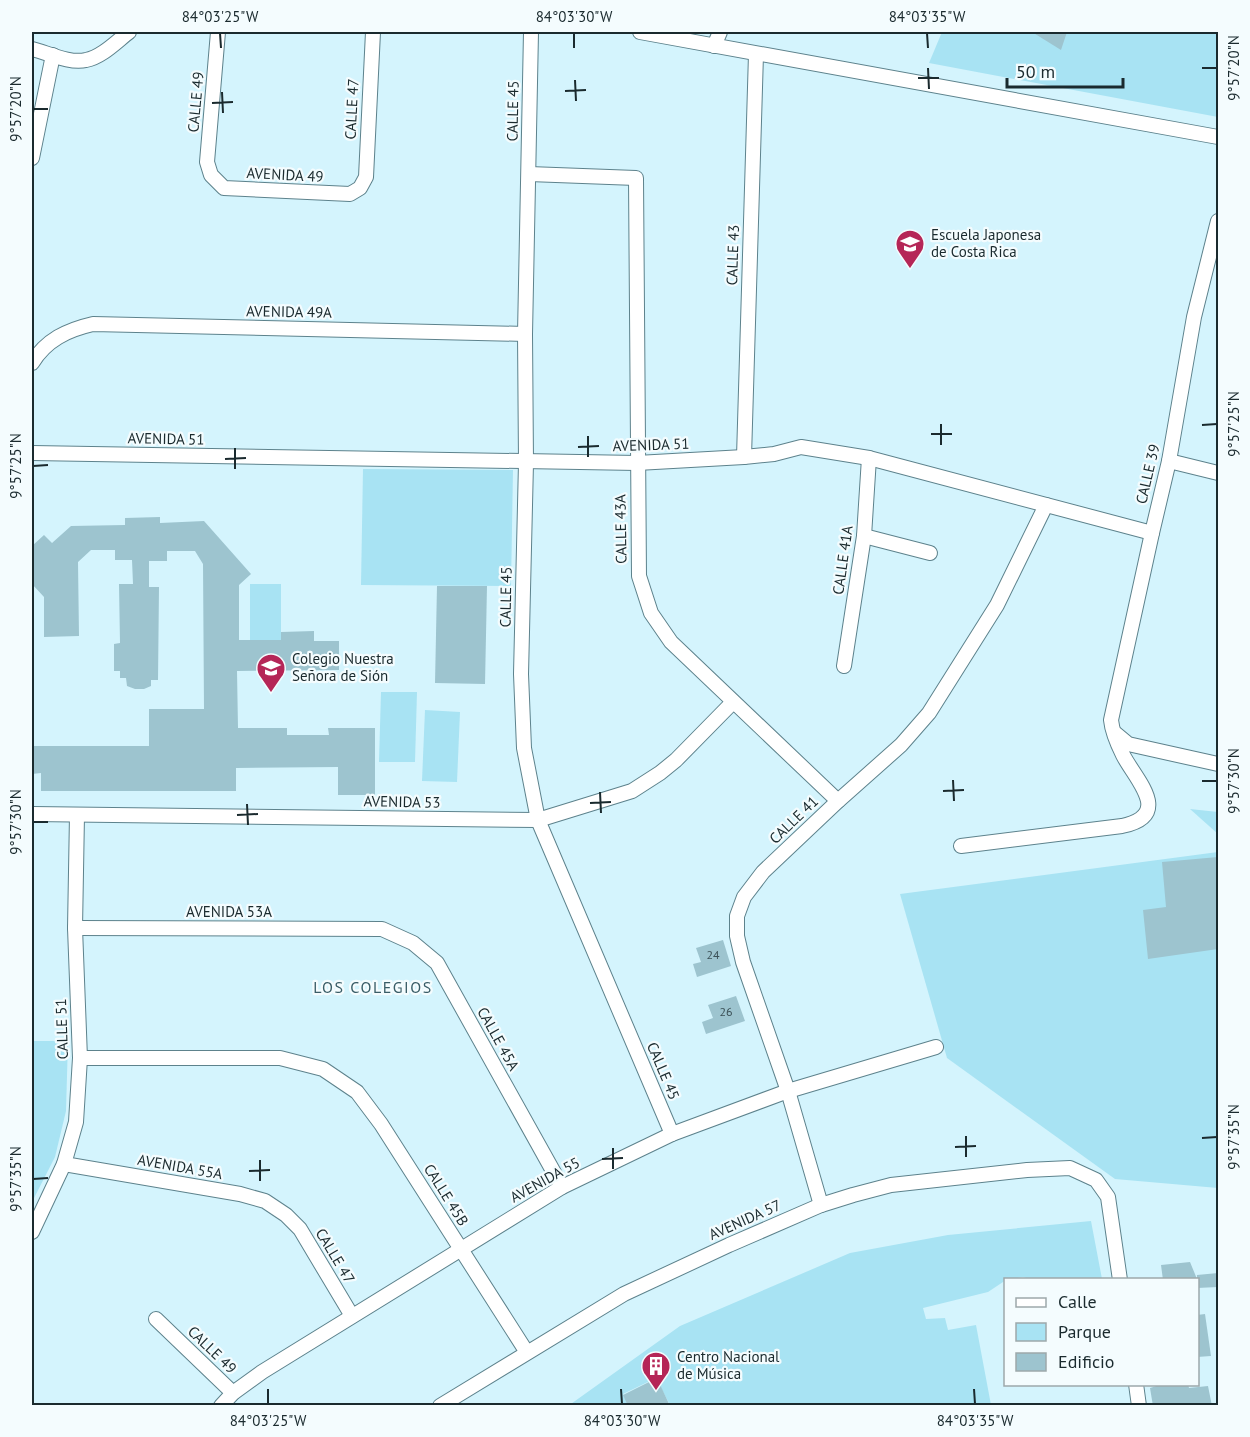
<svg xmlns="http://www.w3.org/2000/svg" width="1250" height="1437" viewBox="0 0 1250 1437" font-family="'PT Sans',sans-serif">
	<rect width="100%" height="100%" fill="#d4f4fd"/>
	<g fill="#a8e3f3">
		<path d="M 942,32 L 1218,32 L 1218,117 L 929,63 Z"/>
		<path d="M 363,469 L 513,470 L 511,586 L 361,585 Z"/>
		<rect x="250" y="584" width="31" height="56"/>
		<path d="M 381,692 L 417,692 L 415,762 L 379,762 Z"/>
		<path d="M 425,710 L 460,712 L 457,782 L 422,781 Z"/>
		<path d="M 1190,809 L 1218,812 L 1218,834 Z"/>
		<path d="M 1218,852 L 1218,1188 L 1115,1179 L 947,1058 L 900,894 Z"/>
		<path d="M 32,1041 L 68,1041 L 66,1111 L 55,1157 L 32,1202 Z"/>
		<path d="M 1091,1221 L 1102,1279 L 1033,1280 L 1023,1277 L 1006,1280 L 988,1292 L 923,1308 L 926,1319 L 945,1318 L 948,1330 L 976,1325 L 991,1405 L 670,1405 L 656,1378 L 623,1394 L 628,1405 L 568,1406 L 680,1326 L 850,1253 L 948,1235 Z"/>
	</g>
	<g fill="#9dc4cf">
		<path d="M 1032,32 L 1067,32 L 1061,50 Z"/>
		<path d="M 160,517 L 160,523 L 204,521 L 251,574 L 239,585 L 239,640 L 281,640 L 281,632 L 314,631 L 314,641 L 339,641 L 339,670 L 237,671 L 238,728 L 287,728 L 287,735 L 329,735 L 328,728 L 375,728 L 375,795 L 338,795 L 338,767 L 236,768 L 236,791 L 41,791 L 41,773 L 32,774 L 32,746 L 149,746 L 149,709 L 204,709 L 203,564 L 195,551 L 167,551 L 167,561 L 149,561 L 149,587 L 159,587 L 158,680 L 151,680 L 151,686 L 144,689 L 135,689 L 127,686 L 126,678 L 120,678 L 120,671 L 114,671 L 114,644 L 120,643 L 119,584 L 133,584 L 132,560 L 115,560 L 115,550 L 91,550 L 78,562 L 79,636 L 44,637 L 44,597 L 32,584 L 32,546 L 44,535 L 52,543 L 71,526 L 125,525 L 125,518 Z"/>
		<path d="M 437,586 L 487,586 L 485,684 L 435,683 Z"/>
		<path d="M 1218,857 L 1218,949 L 1148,959 L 1143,910 L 1166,907 L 1162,862 Z"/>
		<path d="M 723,940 L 731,966 L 697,977 L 693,964 L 701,962 L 696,948 Z"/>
		<path d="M 736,996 L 745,1021 L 706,1034 L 702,1022 L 713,1018 L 708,1005 Z"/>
		<path d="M 1190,1262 L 1197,1279 L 1197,1275 L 1218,1273 L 1218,1287 L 1197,1288 L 1197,1280 L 1163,1280 L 1161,1265 Z"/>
		<path d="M 1205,1314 L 1211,1356 L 1197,1357 L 1197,1315 Z"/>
		<path d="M 657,1378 L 670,1406 L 628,1406 L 623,1395 Z"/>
		<path d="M 1163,1384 L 1188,1384 L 1189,1388 L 1208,1386 L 1212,1406 L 1153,1406 L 1150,1388 Z"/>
	</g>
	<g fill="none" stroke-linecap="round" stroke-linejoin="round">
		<g stroke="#5d828c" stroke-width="16">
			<g id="street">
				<path d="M 218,32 L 207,162 L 211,175 L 224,188 L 350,194 L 360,188 L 366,177 L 373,32"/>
				<path d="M 531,32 L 525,334 L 526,463 L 521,674 L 524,748 L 538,820 L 672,1134"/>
				<path d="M 640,32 L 1218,137"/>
				<path d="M 714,46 L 720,32"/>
				<path d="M 32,49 C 48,53 70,64 86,60 C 102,57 117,41 129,32"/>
				<path d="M 32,158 L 53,55"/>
				<path d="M 529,174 L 636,178 L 639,576 L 651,613 L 671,642 L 838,801"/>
				<path d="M 32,363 C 46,340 67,330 93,324 L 525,334"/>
				<path d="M 32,453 L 637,463 L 744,457 L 774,454 L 801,447 L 869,458 L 1152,533"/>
				<path d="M 744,457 L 756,54"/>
				<path d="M 1169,461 L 1218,473"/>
				<path d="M 864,536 L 930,553"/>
				<path d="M 844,666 L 864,536 L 869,458"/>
				<path d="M 1116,734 L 1128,744 L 1218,764"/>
				<path d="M 32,814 L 538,820 L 632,791 L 660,773 L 676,760 L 733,702"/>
				<path d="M 961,846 L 1122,826 C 1174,815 1135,779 1123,755 C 1118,745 1112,730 1111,720 L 1152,533 L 1169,461 L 1194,317 L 1218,221"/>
				<path d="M 75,928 L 382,929 L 413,943 L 437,963 L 562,1187"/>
				<path d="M 80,1058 L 280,1058 L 323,1069 L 357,1092 L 381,1124 L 526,1351"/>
				<path d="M 64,1164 L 240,1194 L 265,1201 L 286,1215 L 300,1229 L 352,1316"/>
				<path d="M 821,1205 L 788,1091 L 743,962 L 737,936 L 737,916 L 744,897 L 763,872 L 838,801 L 901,745 L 929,713 L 997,605 L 1046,505"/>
				<path d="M 32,1232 L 64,1164 L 76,1122 L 80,1058 L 75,928 L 77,815"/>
				<path d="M 156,1319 L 233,1393"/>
				<path d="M 1136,1384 L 1139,1406"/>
				<path d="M 221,1406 L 233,1393 L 262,1372 L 562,1187 L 672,1134 L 788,1091 L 936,1047"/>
				<path d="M 440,1406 L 624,1294 L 729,1245 L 821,1205 L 853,1195 L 891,1185 L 1027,1170 L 1070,1168 L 1096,1180 L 1108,1197 L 1120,1280"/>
			</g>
		</g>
		<use href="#street" stroke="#fff" stroke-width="14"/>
	</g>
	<path fill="none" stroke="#1a2a2e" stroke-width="2" d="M 220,33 L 221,48M 574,33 L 574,48M 927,33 L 928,48M 928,68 L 929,89M 1202,68 L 1217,68M 918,78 L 939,78M 575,80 L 576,101M 565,91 L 586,90M 222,92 L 223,113M 212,103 L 233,102M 33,109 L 48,109M 941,424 L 941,445M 1202,425 L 1217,424M 931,434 L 952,434M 588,436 L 588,457M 578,447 L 599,446M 235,448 L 235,469M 225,459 L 246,458M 33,466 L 48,465M 953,780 L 954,801M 1202,781 L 1217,781M 943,791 L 964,790M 600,792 L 601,813M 590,803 L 611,802M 247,804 L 248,825M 237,815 L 258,814M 33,822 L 48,822M 966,1136 L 966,1157M 1202,1138 L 1217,1137M 955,1147 L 976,1146M 613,1148 L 613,1169M 602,1159 L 623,1158M 260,1160 L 260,1181M 249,1171 L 270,1170M 33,1179 L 48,1178M 268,1389 L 268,1404M 621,1389 L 622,1404M 974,1389 L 975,1404"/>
	<defs>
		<g id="school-pin" transform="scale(1.5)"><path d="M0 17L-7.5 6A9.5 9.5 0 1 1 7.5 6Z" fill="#b52657" stroke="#f4fcfe"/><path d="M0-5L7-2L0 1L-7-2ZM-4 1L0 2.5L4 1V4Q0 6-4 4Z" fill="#fff"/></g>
		<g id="building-pin" transform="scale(1.5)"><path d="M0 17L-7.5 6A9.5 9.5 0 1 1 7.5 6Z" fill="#b52657" stroke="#f4fcfe"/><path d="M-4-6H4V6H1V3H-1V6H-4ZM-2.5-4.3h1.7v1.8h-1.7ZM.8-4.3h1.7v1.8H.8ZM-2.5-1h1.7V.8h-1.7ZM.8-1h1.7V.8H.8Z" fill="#fff"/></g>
	</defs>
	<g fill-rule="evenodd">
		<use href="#school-pin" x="910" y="244"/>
		<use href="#school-pin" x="271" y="668"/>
		<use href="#building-pin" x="656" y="1366"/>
	</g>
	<g text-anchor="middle" stroke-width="4.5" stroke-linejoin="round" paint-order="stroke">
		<g font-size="12" fill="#3b5056">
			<text x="713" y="959">24</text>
			<text x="726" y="1016">26</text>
		</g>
		<g font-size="15" fill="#1a2a2e" stroke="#f4fcfe">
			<text transform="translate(196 102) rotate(-85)" y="5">CALLE 49</text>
			<text transform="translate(352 109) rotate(-87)" y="5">CALLE 47</text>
			<text transform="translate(513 111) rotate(-89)" y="5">CALLE 45</text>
			<text transform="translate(285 175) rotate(3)" y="5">AVENIDA 49</text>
			<text transform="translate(733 255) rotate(-88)" y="5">CALLE 43</text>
			<text transform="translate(289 312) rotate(1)" y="5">AVENIDA 49A</text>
			<text transform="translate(166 439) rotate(1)" y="5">AVENIDA 51</text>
			<text transform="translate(651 445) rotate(-2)" y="5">AVENIDA 51</text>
			<text transform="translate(1148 474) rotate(-77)" y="5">CALLE 39</text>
			<text transform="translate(621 529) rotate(-91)" y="5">CALLE 43A</text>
			<text transform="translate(843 560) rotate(-82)" y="5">CALLE 41A</text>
			<text transform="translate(506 597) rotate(-89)" y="5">CALLE 45</text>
			<text transform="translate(402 802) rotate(1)" y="5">AVENIDA 53</text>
			<text transform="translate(794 820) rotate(-44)" y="5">CALLE 41</text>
			<text x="229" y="917">AVENIDA 53A</text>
			<text transform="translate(62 1029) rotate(-92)" y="5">CALLE 51</text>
			<text transform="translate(498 1039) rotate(61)" y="5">CALLE 45A</text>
			<text transform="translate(663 1071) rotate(67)" y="5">CALLE 45</text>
			<text transform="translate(180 1167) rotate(10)" y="5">AVENIDA 55A</text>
			<text transform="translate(545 1180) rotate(-29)" y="5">AVENIDA 55</text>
			<text transform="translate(446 1195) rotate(58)" y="5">CALLE 45B</text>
			<text transform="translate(745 1220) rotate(-24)" y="5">AVENIDA 57</text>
			<text transform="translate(335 1256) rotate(59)" y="5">CALLE 47</text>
			<text transform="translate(212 1350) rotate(44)" y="5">CALLE 49</text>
		</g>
		<g font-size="15" fill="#1a2a2e" stroke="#f4fcfe" text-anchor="start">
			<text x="931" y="240">Escuela Japonesa<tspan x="931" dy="17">de Costa Rica</tspan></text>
			<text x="292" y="664">Colegio Nuestra<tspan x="292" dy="17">Señora de Sión</tspan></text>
			<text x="677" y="1362">Centro Nacional<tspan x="677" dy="17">de Música</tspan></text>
		</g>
		<g font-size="16" letter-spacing="1.5" fill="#395d67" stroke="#f4fcfe">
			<text x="373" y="993">LOS COLEGIOS</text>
		</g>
	</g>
	<rect width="1250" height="1437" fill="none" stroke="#f4fcfe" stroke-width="66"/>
	<rect x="1004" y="1278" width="195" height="108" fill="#f4fcfe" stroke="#9da8ab" stroke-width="1.5"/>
	<rect x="1016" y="1298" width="30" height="9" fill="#ffffff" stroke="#9da8ab" stroke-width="1.5"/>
	<text x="1058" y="1308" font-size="18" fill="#1a2a2e">Calle</text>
	<rect x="1016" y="1323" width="30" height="18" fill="#a8e3f3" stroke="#9da8ab" stroke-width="1.5"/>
	<text x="1058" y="1338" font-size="18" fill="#1a2a2e">Parque</text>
	<rect x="1016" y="1353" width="30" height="18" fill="#9dc4cf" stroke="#9da8ab" stroke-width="1.5"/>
	<text x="1058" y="1368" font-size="18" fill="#1a2a2e">Edificio</text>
	<path d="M1007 78v9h116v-9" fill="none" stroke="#1a2a2e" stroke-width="3"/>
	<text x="1016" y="78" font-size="18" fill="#1a2a2e" stroke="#f4fcfe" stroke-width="4.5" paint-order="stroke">50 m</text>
	<rect x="33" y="33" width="1184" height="1371" fill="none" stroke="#1a2a2e" stroke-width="2"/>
	<g font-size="15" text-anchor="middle" fill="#1a2a2e">
		<text x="220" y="22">84°03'25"W</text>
		<text x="574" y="22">84°03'30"W</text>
		<text x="927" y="22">84°03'35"W</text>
		<text transform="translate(1234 68) rotate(-90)" y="5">9°57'20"N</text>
		<text transform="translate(16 109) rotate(-90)" y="5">9°57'20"N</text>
		<text transform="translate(1234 424) rotate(-90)" y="5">9°57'25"N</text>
		<text transform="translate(16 466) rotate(-90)" y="5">9°57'25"N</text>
		<text transform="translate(1234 781) rotate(-90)" y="5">9°57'30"N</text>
		<text transform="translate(16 822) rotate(-90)" y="5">9°57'30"N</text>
		<text transform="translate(1234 1137) rotate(-90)" y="5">9°57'35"N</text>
		<text transform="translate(16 1179) rotate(-90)" y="5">9°57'35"N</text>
		<text x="268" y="1426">84°03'25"W</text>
		<text x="622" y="1426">84°03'30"W</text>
		<text x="975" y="1426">84°03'35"W</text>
	</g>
</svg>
